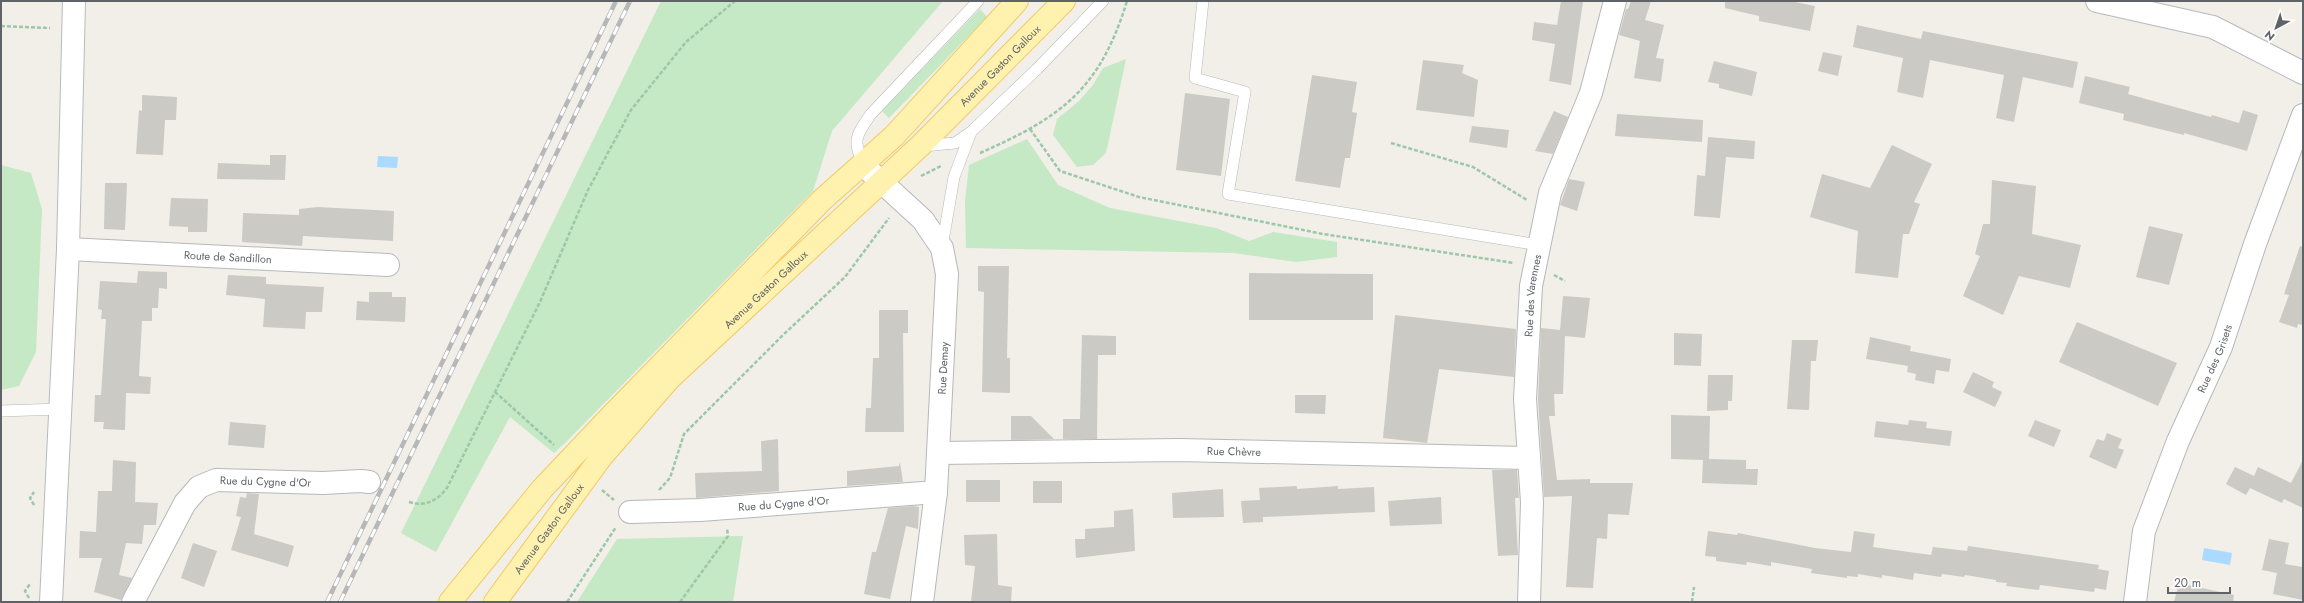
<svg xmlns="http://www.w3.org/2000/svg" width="2304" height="603" viewBox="0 0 2304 603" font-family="Jost,sans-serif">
	<rect width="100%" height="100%" fill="#f1efe8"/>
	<g fill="#c5e8c5">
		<path d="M 661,1 L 943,1 L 832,131 L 813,191 L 565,443 L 554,453 L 510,417 L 436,552 L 401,533 Z"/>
		<path d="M 980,9 L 987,17 L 889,118 L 882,111 Z"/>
		<path d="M 1126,59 L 1106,153 L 1093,165 L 1077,167 L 1053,135 L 1057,119 L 1079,101 L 1093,85 L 1103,68 Z"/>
		<path d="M 1027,139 L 1058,185 L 1110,208 L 1216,228 L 1249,241 L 1273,232 L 1337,242 L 1337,257 L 1296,262 L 1234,253 L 966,248 L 965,201 L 969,165 Z"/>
		<path d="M 1,165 L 31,173 L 42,209 L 36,352 L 19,386 L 1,390 Z"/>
		<path d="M 743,536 L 733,602 L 577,602 L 617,539 Z"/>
	</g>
	<g fill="#aadaff">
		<path d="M 378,156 L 398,157 L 397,168 L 377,167 Z"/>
		<path d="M 2204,548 L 2232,553 L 2230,565 L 2202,560 Z"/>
	</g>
	<g fill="#cccac5">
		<path d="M 1561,1 L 1583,1 L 1571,85 L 1549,81 L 1555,44 L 1532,40 L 1534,22 L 1557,25 Z"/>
		<path d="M 1631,1 L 1651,1 L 1645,20 L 1664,25 L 1656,58 L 1664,59 L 1661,82 L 1634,78 L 1640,41 L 1619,35 L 1626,9 L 1628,9 Z"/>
		<path d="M 1725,1 L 1790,1 L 1815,6 L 1810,31 L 1759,21 L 1759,16 L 1725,8 Z"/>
		<path d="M 1857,25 L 1921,39 L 1923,31 L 2078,62 L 2073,88 L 2023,77 L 2014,122 L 1996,118 L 2004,75 L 1930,60 L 1923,98 L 1897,92 L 1903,58 L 1853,47 Z"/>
		<path d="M 1823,52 L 1842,56 L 1838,76 L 1818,71 Z"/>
		<path d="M 1423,60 L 1464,65 L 1462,73 L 1478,80 L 1474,117 L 1416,110 Z"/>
		<path d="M 1714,61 L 1757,72 L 1752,96 L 1719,88 L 1719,84 L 1708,82 Z"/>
		<path d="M 1312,75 L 1357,82 L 1352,112 L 1357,113 L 1350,158 L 1345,158 L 1340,188 L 1295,181 Z"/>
		<path d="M 2085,76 L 2130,87 L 2128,94 L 2211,117 L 2212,115 L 2239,123 L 2243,110 L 2258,115 L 2247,151 L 2184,133 L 2184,135 L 2123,120 L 2124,114 L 2079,103 Z"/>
		<path d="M 1185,93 L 1230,99 L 1221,176 L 1176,170 Z"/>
		<path d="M 142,95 L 177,97 L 176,120 L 165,120 L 163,155 L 136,154 L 139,110 L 142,111 Z"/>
		<path d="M 1554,111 L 1568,117 L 1553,154 L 1535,151 Z"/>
		<path d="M 1617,114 L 1703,120 L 1702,142 L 1615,136 Z"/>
		<path d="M 1472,126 L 1509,130 L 1507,148 L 1469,142 Z"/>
		<path d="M 1708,137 L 1755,141 L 1754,159 L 1726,157 L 1720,218 L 1694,216 L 1697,175 L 1705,176 Z"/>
		<path d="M 1892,145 L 1932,164 L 1914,202 L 1920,204 L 1909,234 L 1903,234 L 1898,278 L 1855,273 L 1858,231 L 1810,217 L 1822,174 L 1870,188 Z"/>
		<path d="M 270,155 L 286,155 L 285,180 L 217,179 L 218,163 L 270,165 Z"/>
		<path d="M 1569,179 L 1585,182 L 1577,211 L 1560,205 Z"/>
		<path d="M 1992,180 L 2036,186 L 2032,234 L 2081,245 L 2070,288 L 2019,276 L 2003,315 L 1963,296 L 1980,256 L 1975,254 L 1983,224 L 1990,224 Z"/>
		<path d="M 105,183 L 127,183 L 125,230 L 104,229 Z"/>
		<path d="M 171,198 L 208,199 L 207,232 L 188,232 L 188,227 L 169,226 Z"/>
		<path d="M 318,207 L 394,211 L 393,241 L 303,236 L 302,246 L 242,242 L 243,213 L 299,215 L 299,209 Z"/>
		<path d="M 2149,226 L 2183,234 L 2169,285 L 2136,277 Z"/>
		<path d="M 2300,246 L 2303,247 L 2303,325 L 2298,324 L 2297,328 L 2279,322 L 2289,295 L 2284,294 Z"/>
		<path d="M 978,266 L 1009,266 L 1007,358 L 1010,358 L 1010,393 L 982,392 L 984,292 L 978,291 Z"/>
		<path d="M 138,271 L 167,272 L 167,289 L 159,288 L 158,308 L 152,308 L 152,321 L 142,321 L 139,376 L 151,377 L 150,394 L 126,393 L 125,430 L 103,429 L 104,422 L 94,422 L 95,395 L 101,395 L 106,319 L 101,319 L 102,310 L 98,309 L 100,281 L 137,283 Z"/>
		<path d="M 1249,273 L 1373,274 L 1373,320 L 1249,320 Z"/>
		<path d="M 228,275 L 266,277 L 266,284 L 324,287 L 322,312 L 306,312 L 305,329 L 263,327 L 265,299 L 226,295 Z"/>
		<path d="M 369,292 L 392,292 L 392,297 L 406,297 L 405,322 L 356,320 L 357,301 L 369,302 Z"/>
		<path d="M 1563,296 L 1590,298 L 1585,338 L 1565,336 L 1563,394 L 1554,394 L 1555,416 L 1549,416 L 1557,480 L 1590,479 L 1590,483 L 1633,483 L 1629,515 L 1608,514 L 1607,539 L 1597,538 L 1593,588 L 1566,587 L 1572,496 L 1544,497 L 1538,399 L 1541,328 L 1560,330 Z"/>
		<path d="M 879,310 L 908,310 L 908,333 L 903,333 L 904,432 L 865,432 L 866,408 L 871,408 L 873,358 L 879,358 Z"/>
		<path d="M 1395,315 L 1516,329 L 1514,377 L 1439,369 L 1427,443 L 1383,438 Z"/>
		<path d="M 2077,322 L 2177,363 L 2158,406 L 2059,362 Z"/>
		<path d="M 1674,333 L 1702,334 L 1701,366 L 1674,365 Z"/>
		<path d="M 1082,335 L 1116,336 L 1116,355 L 1098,355 L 1097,439 L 1063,439 L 1063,419 L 1080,419 Z"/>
		<path d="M 1870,337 L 1911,346 L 1910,351 L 1951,359 L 1949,372 L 1936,370 L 1934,384 L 1915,380 L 1916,374 L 1907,372 L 1908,366 L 1866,359 Z"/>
		<path d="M 1792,340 L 1818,340 L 1816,361 L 1811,361 L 1809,410 L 1787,409 Z"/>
		<path d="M 1973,372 L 1994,382 L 1992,387 L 2002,392 L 1995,407 L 1963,392 Z"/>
		<path d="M 1708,375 L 1733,375 L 1732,401 L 1728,401 L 1728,410 L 1707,411 Z"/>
		<path d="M 1295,395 L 1326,395 L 1325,414 L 1295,413 Z"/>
		<path d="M 1671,415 L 1710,416 L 1709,459 L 1746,460 L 1746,469 L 1758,469 L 1757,485 L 1702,483 L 1703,460 L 1671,459 Z"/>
		<path d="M 1011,416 L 1031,416 L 1054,439 L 1011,440 Z"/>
		<path d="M 1909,420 L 1927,422 L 1926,428 L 1952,431 L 1950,446 L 1874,437 L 1876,421 L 1908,425 Z"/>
		<path d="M 2035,420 L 2061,430 L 2054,447 L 2028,436 Z"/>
		<path d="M 230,422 L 266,425 L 264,448 L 228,445 Z"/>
		<path d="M 2107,433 L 2122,439 L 2118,448 L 2124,450 L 2116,469 L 2089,457 L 2097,439 L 2104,441 Z"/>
		<path d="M 778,439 L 779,491 L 696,498 L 695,473 L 762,471 L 761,441 Z"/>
		<path d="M 113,460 L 136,462 L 135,502 L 158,503 L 156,525 L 144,525 L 142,544 L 126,543 L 119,575 L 132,578 L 121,600 L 94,592 L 102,558 L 79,558 L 80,531 L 96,532 L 98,491 L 112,491 Z"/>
		<path d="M 2303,460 L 2303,508 L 2284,499 L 2282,503 L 2250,488 L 2246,495 L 2226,484 L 2235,467 L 2254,476 L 2258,467 L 2291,483 Z"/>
		<path d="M 900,462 L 903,482 L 847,486 L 847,471 L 899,466 Z"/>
		<path d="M 1492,470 L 1517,470 L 1519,498 L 1515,498 L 1518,555 L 1498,556 Z"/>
		<rect x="966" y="480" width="34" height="22"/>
		<rect x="1033" y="481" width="29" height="22"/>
		<path d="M 1297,486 L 1297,489 L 1338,486 L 1338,489 L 1374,487 L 1375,512 L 1263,517 L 1263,522 L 1243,523 L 1241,501 L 1260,500 L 1259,488 Z"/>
		<path d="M 1223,489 L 1224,517 L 1173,518 L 1172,493 Z"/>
		<path d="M 247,493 L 259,494 L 254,534 L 294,546 L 288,567 L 231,550 L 241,517 L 236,516 L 240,497 L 246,498 Z"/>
		<path d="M 1441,497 L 1442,524 L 1390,526 L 1388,501 Z"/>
		<path d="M 913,506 L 919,507 L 918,529 L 906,526 L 890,599 L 864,594 L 872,552 L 876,552 L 888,508 Z"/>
		<path d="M 1133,509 L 1135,551 L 1076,558 L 1075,539 L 1085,539 L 1085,529 L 1114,527 L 1114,511 Z"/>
		<path d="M 1708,531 L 1737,535 L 1738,533 L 1815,548 L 1851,552 L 1854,531 L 1875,534 L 1873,547 L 1931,555 L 1933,547 L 1967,551 L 1968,546 L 2099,565 L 2098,569 L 2109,571 L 2106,590 L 2095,588 L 2094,592 L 2040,585 L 2039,590 L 2006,586 L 2007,583 L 1996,582 L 1996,580 L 1965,575 L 1964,577 L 1942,574 L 1941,577 L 1914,573 L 1913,580 L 1882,575 L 1882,578 L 1858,574 L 1858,577 L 1847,576 L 1847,578 L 1811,573 L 1812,569 L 1771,562 L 1771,566 L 1747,562 L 1746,565 L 1716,561 L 1716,557 L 1705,556 Z"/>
		<path d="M 997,534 L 998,585 L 1012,587 L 1011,602 L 971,602 L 975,566 L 965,565 L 964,535 Z"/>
		<path d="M 2269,539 L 2289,543 L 2285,564 L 2303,567 L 2303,600 L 2273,594 L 2277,573 L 2262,570 Z"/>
		<path d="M 193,543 L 217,551 L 204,587 L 181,578 Z"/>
		<path d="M 2179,583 L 2234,595 L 2233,602 L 2174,602 Z"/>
	</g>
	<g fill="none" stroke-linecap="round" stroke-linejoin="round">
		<g stroke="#b5b8bc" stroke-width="12">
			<g id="lane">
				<path d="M 1203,1 L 1195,78 L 1245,92 L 1228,194 L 1539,245"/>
				<path d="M 923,146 L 955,143 L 971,132 L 1037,69 L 1103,1"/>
				<path d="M 863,165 C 853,139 855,137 871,114 L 978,1"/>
				<path d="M 942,247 L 954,177 L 971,132"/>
				<path d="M 1,411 L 60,409"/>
			</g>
		</g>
		<g stroke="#b5b8bc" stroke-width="24">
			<g id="street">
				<path d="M 863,165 L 923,220 L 942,248 L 947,274 L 936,492 L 922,602"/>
				<path id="s1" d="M 68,249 L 388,265"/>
				<path id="s2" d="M 938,453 L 1179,450 L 1529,458"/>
				<path id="s3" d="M 630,512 L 700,510 L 936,492"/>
				<path id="s4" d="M 133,602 L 185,503 L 199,487 L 216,480 L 323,483 L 361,481 L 369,482"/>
				<path id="s5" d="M 1529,602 L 1532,502 L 1525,399 L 1531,286 L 1550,193 L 1591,93 L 1615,1"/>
				<path id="s6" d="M 2135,602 L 2144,531 L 2178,441 L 2221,347 L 2255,244 L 2303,115"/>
			</g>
		</g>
		<g stroke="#b6babf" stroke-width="24">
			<g id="secondary">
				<path d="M 2097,1 L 2213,27 L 2303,73"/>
				<path d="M 51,602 L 68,249 L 74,1"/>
			</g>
		</g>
		<g stroke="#f2c960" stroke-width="24">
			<g id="primary">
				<path d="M 450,602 L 542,489 L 613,414 L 822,200 L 894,136 L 1017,1"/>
				<path id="s7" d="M 495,602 L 602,456 L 669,379 L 920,146 L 1064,1"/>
			</g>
		</g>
		<g stroke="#9cc7a9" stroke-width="2.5" stroke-dasharray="4 2" stroke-linecap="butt">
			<path d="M 1,26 L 50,28"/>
			<path d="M 1030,129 L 1060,171 L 1139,197 L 1323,234 L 1514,263"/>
			<path d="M 1391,143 L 1473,167 L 1527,200"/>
			<path d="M 980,153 C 1062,117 1100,89 1127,1"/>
			<path d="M 921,176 L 941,166"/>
			<path d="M 1554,275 L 1565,281"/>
			<path d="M 495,392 L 554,445"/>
			<path d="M 602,490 L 614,500"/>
			<path d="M 659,490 L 670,478 L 684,434 L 783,335 L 845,277 L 889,218"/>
			<path d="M 409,502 C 425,507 437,501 447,488 L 540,302 L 588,190 L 631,110 L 686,42 L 735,1"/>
			<path d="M 34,505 L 30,498 L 34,492"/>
			<path d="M 29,598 L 25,591 L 30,584"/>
			<path d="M 567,602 L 616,527"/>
			<path d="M 680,602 L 728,536 L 727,528"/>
			<path d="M 1692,602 L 1694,587"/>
		</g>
		<use href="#lane" stroke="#fff" stroke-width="11"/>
		<use href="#street" stroke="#fff" stroke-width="22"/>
		<use href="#secondary" stroke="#fff" stroke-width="22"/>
		<use href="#primary" stroke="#fff2af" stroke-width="22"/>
		<g stroke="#b6b7b8" stroke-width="4.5">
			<g id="rail">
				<path d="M 327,602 L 616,1"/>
				<path d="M 340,602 L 630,1"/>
			</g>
		</g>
		<use href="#rail" stroke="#fff" stroke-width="3" stroke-dasharray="9" stroke-linecap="butt"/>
	</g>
	<g text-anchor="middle" stroke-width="4" stroke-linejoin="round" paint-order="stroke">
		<g font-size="11" fill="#5f6368" stroke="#fff">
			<text dy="4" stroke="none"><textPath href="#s7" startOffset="739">Avenue Gaston Galloux</textPath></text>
			<text dy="4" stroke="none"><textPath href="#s1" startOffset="160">Route de Sandillon</textPath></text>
			<text dy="4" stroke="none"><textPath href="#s7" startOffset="415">Avenue Gaston Galloux</textPath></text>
			<text dy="4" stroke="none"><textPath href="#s5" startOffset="307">Rue des Varennes</textPath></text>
			<text dy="4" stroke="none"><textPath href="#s6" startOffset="258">Rue des Grisets</textPath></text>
			<text transform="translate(943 368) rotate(-87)" y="4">Rue Demay</text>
			<text dy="4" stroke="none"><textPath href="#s2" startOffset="296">Rue Chèvre</textPath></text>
			<text dy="4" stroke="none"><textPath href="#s4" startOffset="201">Rue du Cygne d'Or</textPath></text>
			<text dy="4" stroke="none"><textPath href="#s3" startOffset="154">Rue du Cygne d'Or</textPath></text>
			<text dy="4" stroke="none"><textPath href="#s7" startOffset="91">Avenue Gaston Galloux</textPath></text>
		</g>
	</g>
	<rect width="2304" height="603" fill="none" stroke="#5f6368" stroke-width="4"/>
	<g transform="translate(2276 28) rotate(220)" stroke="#ffffff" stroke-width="3" paint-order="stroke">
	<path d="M0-3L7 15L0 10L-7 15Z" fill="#5f6368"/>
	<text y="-6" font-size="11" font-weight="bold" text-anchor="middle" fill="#5f6368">N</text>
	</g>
	<path d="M2168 587v6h62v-6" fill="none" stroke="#5f6368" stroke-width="2"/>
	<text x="2174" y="587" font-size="12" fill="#5f6368" stroke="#ffffff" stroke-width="3" paint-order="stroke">20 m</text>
</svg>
